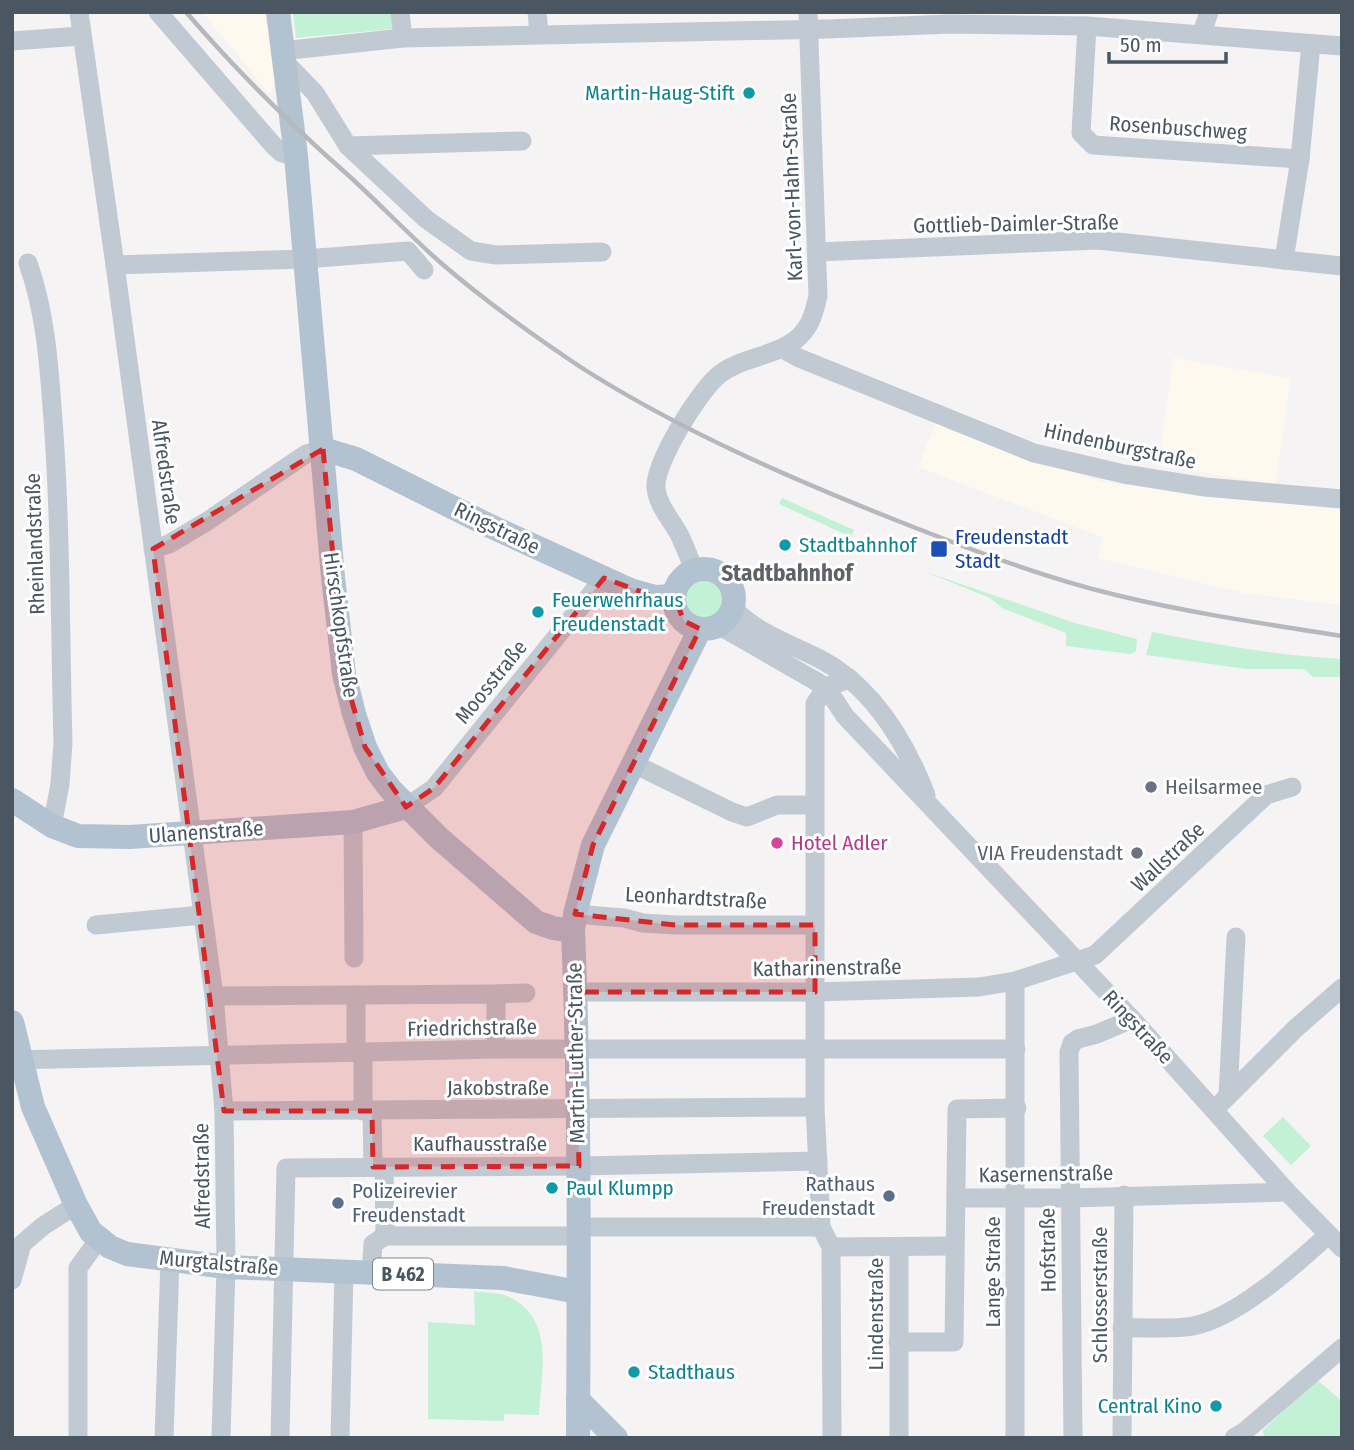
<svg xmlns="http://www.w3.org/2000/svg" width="1354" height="1450" viewBox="0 0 1354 1450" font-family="'Fira Sans Condensed',sans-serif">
	<rect width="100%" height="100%" fill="#f5f3f3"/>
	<g fill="#fdf9ef">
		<path d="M 202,12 L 269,12 L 276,84 L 270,94 Z"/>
		<path d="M 1173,358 L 1291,378 L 1276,484 L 1158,466 Z"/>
		<path d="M 936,423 L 1103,482 L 1342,510 L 1342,605 L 1244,593 L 1097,558 L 1104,538 L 918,467 Z"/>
	</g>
	<g fill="#c3f1d5">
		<path d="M 293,12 L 391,12 L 393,29 L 296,38 Z"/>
		<path d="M 782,498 L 854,530 L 851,537 L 779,504 Z"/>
		<path d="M 923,571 L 1075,623 L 1137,639 L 1136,651 L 1130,654 L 1066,646 L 1066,633 L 1002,608 L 990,598 Z"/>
		<circle cx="704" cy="598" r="22"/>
		<path d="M 1152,632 C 1215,644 1277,656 1342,659 L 1342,677 L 1313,677 L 1304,669 L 1247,669 L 1146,655 Z"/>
		<path d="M 1283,1117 L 1311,1146 L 1291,1165 L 1263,1136 Z"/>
		<path d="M 474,1291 C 484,1293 498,1292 507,1296 C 556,1317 541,1373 539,1415 L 504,1414 L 504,1421 L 428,1419 L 428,1322 L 475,1325 Z"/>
		<path d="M 1317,1380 L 1342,1401 L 1342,1438 L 1264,1438 L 1263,1430 Z"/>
	</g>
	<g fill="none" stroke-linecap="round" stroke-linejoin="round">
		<g stroke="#c1cad2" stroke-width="19">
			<path d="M 79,12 L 115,265 L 214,996 L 224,1111 L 226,1267 L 221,1438"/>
			<path d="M 158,12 L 274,146 L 282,153 L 296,156"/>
			<path d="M 400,12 L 403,38"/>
			<path d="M 537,12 L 539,34"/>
			<path d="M 1087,26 L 1081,133 L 1093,145 L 1300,159"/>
			<path d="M 1202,33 L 1209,12"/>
			<path d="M 12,41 L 81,36"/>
			<path d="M 281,51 L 403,38 L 827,29 L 950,24 L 1087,26 L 1342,46"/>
			<path d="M 283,60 L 315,93 L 348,146 L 426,219 L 471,251 L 496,255 L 602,252"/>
			<path d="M 348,146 L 522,141"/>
			<path d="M 817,252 L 1098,240 L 1342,266"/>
			<path d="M 1284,260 L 1300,159 L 1311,44"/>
			<path d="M 28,263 C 46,314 49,366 53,420 C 61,527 60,636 63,743 L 60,784 L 52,826"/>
			<path d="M 115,265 L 305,259 L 408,251 L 424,270"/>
			<path d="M 783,349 L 799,358 L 1034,453 L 1124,474 L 1205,487 L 1342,499"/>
			<path d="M 153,549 L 169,544 L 206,522 L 306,454 L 323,449"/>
			<path d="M 694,571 C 690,559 685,547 680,536 C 672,520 658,507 656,488 C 654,463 700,389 720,374 C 749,352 792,358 810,322 C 814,314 816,304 818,296 L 808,12"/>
			<path d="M 733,608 C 756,633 790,644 820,659 C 873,687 905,741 926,795"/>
			<path d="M 718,625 L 826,687 L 845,716 L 1132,1019 L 1290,1195 L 1342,1248"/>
			<path d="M 632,763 L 732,812 L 747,817 L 777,805 L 813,805"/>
			<path d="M 406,807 L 434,788 L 604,578"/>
			<path d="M 353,822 L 354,958"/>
			<path d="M 575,914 L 624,918 L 643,923 L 676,925 L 815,925"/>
			<path d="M 96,925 L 202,915"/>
			<path d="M 575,992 L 815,992 L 979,987 L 1015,981 L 1095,955 L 1266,795 L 1292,787"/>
			<path d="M 496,994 L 526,993"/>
			<path d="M 356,995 L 356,1053"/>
			<path d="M 214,996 L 496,994 L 496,1049"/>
			<path d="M 363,1053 L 363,1111"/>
			<path d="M 12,1060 L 496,1049 L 1016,1049"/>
			<path d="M 1228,1096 L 1236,937"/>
			<path d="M 1215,1109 L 1296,1028 L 1342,988"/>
			<path d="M 224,1111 L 815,1107"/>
			<path d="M 372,1111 L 373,1167"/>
			<path d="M 384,1167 L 385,1236 L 578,1236"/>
			<path d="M 956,1198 L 1070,1198 L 1287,1192"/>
			<path d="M 578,1227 L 821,1227"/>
			<path d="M 831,1247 L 954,1246"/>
			<path d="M 899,1247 L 899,1438"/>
			<path d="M 371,1273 L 373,1244 L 385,1236"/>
			<path d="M 12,1280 L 22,1244 L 43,1226 L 76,1205"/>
			<path d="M 1122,1328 C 1145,1327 1171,1330 1193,1326 C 1237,1318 1296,1264 1328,1235"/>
			<path d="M 898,1342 L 954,1342 L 957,1109 L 1017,1108"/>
			<path d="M 78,1438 L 78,1268 L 99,1239"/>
			<path d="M 164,1438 L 170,1260"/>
			<path d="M 280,1438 L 286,1168 L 579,1166 L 818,1161"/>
			<path d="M 340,1438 L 344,1272"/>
			<path d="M 832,1438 L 831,1247 L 821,1227 L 815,1107 L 815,704 L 826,687 L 850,679"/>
			<path d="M 1015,1438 L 1015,981"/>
			<path d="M 1073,1438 L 1069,1052 L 1072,1043 L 1078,1039 L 1097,1034 L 1132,1019"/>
			<path d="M 1122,1438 L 1124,1195"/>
			<path d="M 1234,1438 L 1244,1432 L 1342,1348"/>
		</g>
		<g stroke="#b3c2d1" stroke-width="24">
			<path d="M 278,12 L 296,156 L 333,577 L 344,674 L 354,714 L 365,747 L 378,773 L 391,790 L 439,838 L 536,922 L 553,928 L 573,931"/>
			<path d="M 323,449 L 356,459 L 490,526 L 630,590 L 655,597 L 674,596"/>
			<circle cx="704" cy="599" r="30"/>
			<path d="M 12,800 L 52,826 L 78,836 L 130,837 L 353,822 L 406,807"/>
			<path d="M 12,1022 L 33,1107 L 76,1205 L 91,1232 L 110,1247 L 127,1254 L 226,1267 L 503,1278 L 578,1292"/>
			<path d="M 578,1400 L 616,1438"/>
			<path d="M 578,1438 C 579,1269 580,1100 573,931 L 575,914 L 593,845 L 700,629"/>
		</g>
		<path stroke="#b5b8bd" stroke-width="4.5" d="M 186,12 C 236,70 290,124 348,175 C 380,204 409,235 441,263 C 485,301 534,336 582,368 C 681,431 790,478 898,521 C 969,549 1042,577 1116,595 C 1190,613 1266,624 1342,636"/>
	</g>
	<path fill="#d62828" fill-opacity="0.2" stroke="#d62828" stroke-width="5" stroke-dasharray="14 9" stroke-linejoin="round" d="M 323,449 L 344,674 L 365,747 L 406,807 L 434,788 L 604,578 L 655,597 L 674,596 L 684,621 L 700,629 L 593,845 L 575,914 L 676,925 L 815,925 L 815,992 L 575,992 L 579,1166 L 373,1167 L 372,1111 L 224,1111 L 153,549 Z"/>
	<g fill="#0f9aa8" stroke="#fff" stroke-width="2.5">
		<circle cx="749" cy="93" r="7"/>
		<circle cx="785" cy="545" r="7"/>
		<circle cx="538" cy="612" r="7"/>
		<circle cx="552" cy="1188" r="7"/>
		<circle cx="634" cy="1372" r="7"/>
		<circle cx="1216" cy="1406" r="7"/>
	</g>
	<rect fill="#1a4fb4" stroke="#fff" stroke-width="2.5" x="930" y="540" width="18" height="18" rx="3.5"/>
	<g fill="#6b7280" stroke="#fff" stroke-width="2.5">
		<circle cx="1151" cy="787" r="7"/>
		<circle cx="1137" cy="853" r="7"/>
	</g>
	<circle fill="#d1479c" stroke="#fff" stroke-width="2.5" cx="777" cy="843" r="7"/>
	<g fill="#5c6f8a" stroke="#fff" stroke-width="2.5">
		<circle cx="889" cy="1196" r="7"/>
		<circle cx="338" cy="1203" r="7"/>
	</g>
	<g text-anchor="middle" stroke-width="6" stroke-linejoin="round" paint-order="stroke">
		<rect fill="#fff" stroke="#808990" stroke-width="2" x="373" y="1258.5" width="60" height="31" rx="5"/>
		<g font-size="19" font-weight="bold" fill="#4a5661">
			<text x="403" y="1281">B 462</text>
		</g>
		<g font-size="21" fill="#0d838f" stroke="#fff" text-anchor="start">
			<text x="735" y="100" text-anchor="end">Martin-Haug-Stift</text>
			<text x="799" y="552">Stadtbahnhof</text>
			<text x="552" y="607">Feuerwehrhaus<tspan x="552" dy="24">Freudenstadt</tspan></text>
			<text x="566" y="1195">Paul Klumpp</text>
			<text x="648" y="1379">Stadthaus</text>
			<text x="1202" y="1413" text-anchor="end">Central Kino</text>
		</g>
		<g font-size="21" fill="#4a5661" stroke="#fff">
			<text transform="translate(1178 128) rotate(4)" y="7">Rosenbuschweg</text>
			<text transform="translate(792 187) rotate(-92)" y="7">Karl-von-Hahn-Straße</text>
			<text transform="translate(1016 224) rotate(-1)" y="7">Gottlieb-Daimler-Straße</text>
			<text transform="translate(1120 446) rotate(12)" y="7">Hindenburgstraße</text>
			<text transform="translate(166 472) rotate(82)" y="7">Alfredstraße</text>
			<text transform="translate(497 528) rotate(26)" y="7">Ringstraße</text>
			<text transform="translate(35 544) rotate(-92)" y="7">Rheinlandstraße</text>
			<text transform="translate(341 625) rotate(82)" y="7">Hirschkopfstraße</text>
			<text transform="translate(491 682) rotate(-51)" y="7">Moosstraße</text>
			<text transform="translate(206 832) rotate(-4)" y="7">Ulanenstraße</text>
			<text transform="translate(1168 857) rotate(-43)" y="7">Wallstraße</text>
			<text transform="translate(696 898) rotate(3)" y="7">Leonhardtstraße</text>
			<text transform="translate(827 968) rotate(-1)" y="7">Katharinenstraße</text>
			<text transform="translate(1138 1027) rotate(47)" y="7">Ringstraße</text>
			<text transform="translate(472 1028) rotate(-1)" y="7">Friedrichstraße</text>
			<text transform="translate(576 1053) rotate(-91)" y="7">Martin-Luther-Straße</text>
			<text x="498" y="1095">Jakobstraße</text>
			<text x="480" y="1151">Kaufhausstraße</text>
			<text transform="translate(1046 1174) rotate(-1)" y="7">Kasernenstraße</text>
			<text transform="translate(202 1176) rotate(-91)" y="7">Alfredstraße</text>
			<text transform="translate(1048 1250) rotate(-91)" y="7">Hofstraße</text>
			<text transform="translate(219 1263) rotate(5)" y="7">Murgtalstraße</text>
			<text transform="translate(993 1272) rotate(-90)" y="7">Lange Straße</text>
			<text transform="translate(1100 1295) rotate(-90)" y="7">Schlosserstraße</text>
			<text transform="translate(876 1314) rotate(-90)" y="7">Lindenstraße</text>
		</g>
		<g font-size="21" fill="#164399" stroke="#fff" text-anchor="start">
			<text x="955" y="544">Freudenstadt<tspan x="955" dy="24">Stadt</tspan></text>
		</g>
		<g font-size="21" fill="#5b616d" stroke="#fff" text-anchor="start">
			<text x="1165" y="794">Heilsarmee</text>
			<text x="1123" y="860" text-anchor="end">VIA Freudenstadt</text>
		</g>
		<g font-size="21" fill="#b23c85" stroke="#fff" text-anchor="start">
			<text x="791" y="850">Hotel Adler</text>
		</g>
		<g font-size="21" fill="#4e5e75" stroke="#fff" text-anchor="end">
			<text x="875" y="1191">Rathaus<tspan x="875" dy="24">Freudenstadt</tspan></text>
			<text x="352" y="1198" text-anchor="start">Polizeirevier<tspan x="352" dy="24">Freudenstadt</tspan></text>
		</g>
		<g font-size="23" font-weight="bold" fill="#5f6368" stroke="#fff">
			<text x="787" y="581">Stadtbahnhof</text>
		</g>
	</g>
	<rect width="1354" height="1450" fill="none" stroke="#4a5661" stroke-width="28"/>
	<path d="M1109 52v10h117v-10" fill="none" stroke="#4a5661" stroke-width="3.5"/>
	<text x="1120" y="52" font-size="21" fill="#4a5661" stroke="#ffffff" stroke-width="5" paint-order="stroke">50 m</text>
</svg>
